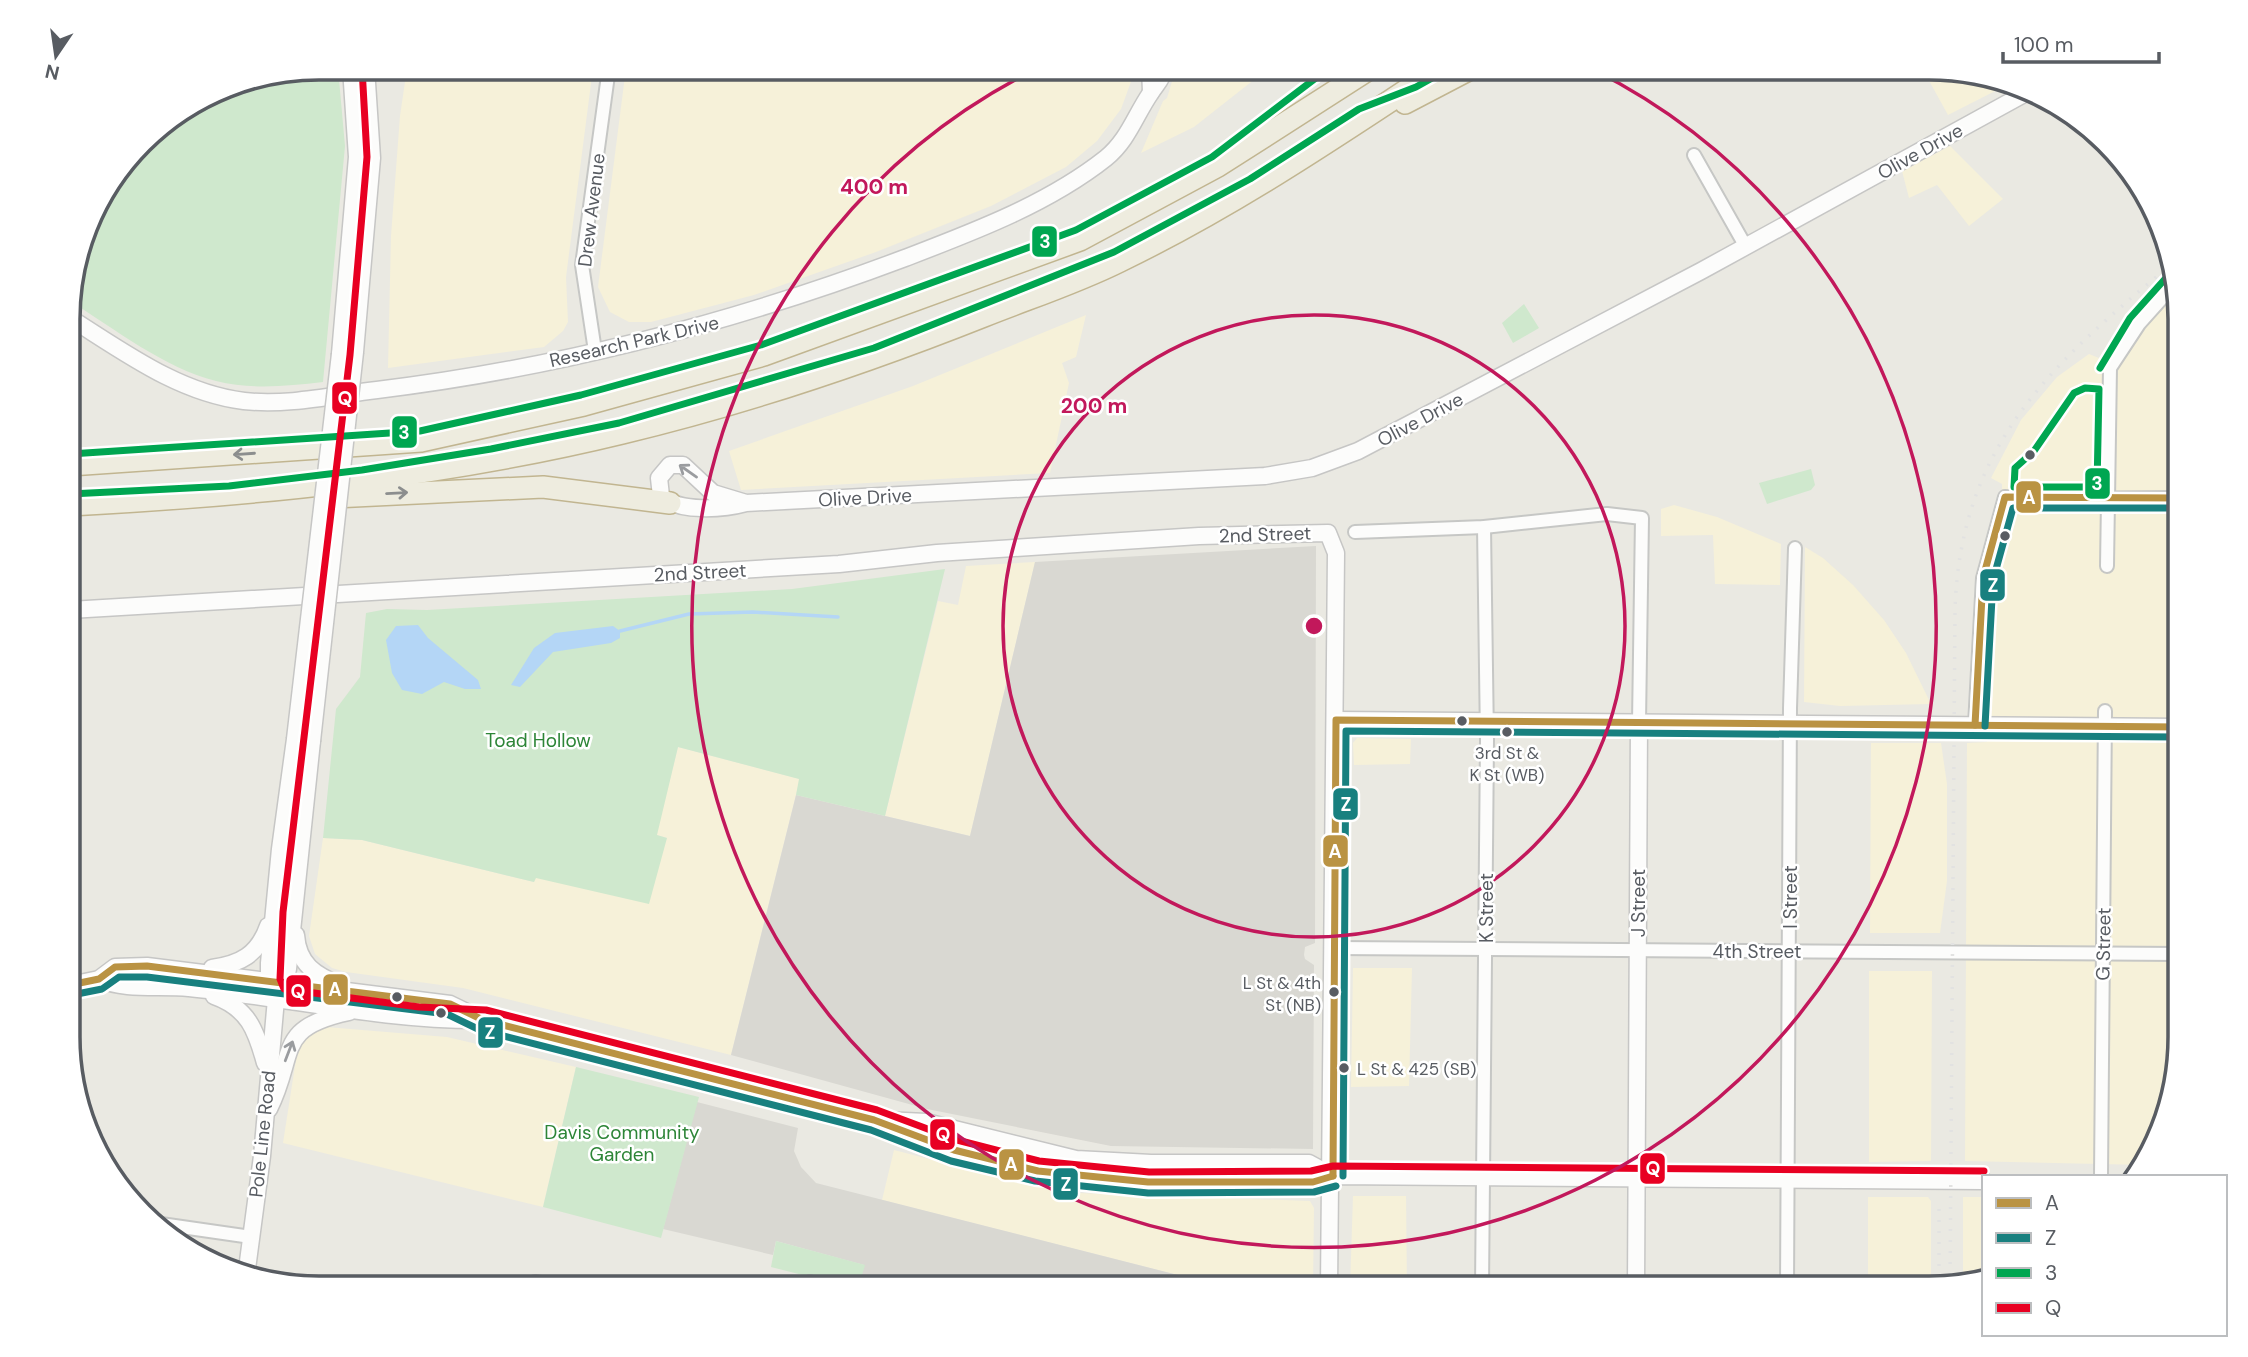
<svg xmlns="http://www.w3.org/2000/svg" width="2248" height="1357" viewBox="0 0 2248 1357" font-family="'DM Sans',sans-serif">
	<rect width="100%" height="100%" fill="#eae9e2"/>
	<g fill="#f6f1d9">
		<path d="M 407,68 L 593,68 L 566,277 L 568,322 L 563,331 L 544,347 L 388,368 L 391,236 L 400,116 Z"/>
		<path d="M 626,68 L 1136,68 L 1121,109 L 1097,141 L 1066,167 L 991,206 L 876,252 L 754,295 L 651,322 L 629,322 L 610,312 L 598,287 Z"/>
		<path d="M 1176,68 L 1269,68 L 1194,127 L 1141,153 L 1163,101 L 1167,98 Z"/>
		<path d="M 1922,68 L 1929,68 L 2001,88 L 1948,115 Z"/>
		<path d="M 1950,146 L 2003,199 L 1969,226 L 1937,185 L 1909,198 L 1902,171 Z"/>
		<path d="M 2174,287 L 2179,303 L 2179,1053 L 2145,1165 L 1965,1161 L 1967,743 L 1987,742 L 1987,725 L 1975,725 L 1987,556 L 2002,511 L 2002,484 L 1991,478 L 2021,420 L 2057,377 L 2089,354 L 2116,365 Z"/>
		<path d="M 1086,315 L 1076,357 L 1062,363 L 1069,383 L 1050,473 L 741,490 L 729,451 L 913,386 Z"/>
		<path d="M 1674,505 L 1717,517 L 1781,544 L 1780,585 L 1715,584 L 1713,535 L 1661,536 L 1661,509 Z"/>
		<path d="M 1805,547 L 1823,558 L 1853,585 L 1884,620 L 1906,653 L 1931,704 L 1840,706 L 1804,702 Z"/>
		<path d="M 1035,562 L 970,836 L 885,816 L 938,601 L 958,605 L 966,566 Z"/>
		<path d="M 1357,738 L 1411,739 L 1410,764 L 1354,765 L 1353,743 Z"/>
		<path d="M 1871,743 L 1941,743 L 1947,784 L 1947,881 L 1940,933 L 1870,933 Z"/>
		<path d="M 678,747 L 800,779 L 731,1055 L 463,988 L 346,972 L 332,968 L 315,954 L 309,936 L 323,838 L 362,840 L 534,882 L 535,877 L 667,838 L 656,835 Z"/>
		<path d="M 1353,968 L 1412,968 L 1409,1086 L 1351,1087 Z"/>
		<path d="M 1869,971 L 1932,971 L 1931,1161 L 1869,1162 Z"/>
		<path d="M 326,1027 L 447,1037 L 576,1067 L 543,1207 L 283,1143 L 297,1053 L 303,1041 L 314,1032 Z"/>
		<path d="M 894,1150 L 1002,1178 L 1078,1193 L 1310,1201 L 1314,1208 L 1313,1288 L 1229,1288 L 882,1200 Z"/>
		<path d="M 1353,1196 L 1406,1196 L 1407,1288 L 1350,1288 Z"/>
		<path d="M 1868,1197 L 1928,1197 L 1931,1201 L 1931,1288 L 1868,1288 Z"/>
		<path d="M 1963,1197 L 1984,1197 L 1984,1276 L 1963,1283 Z"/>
	</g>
	<g fill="#d9d8d2">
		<path d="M 1316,546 L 1315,943 L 1305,947 L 1304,955 L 1305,959 L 1314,965 L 1313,1149 L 1111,1146 L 927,1109 L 731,1055 L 796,795 L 970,836 L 1035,562 Z"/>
		<path d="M 697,1102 L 798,1128 L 794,1151 L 801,1167 L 816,1183 L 1229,1288 L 858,1289 L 864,1265 L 776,1241 L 773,1255 L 663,1229 Z"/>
	</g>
	<g fill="#cfe8cd">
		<path d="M 320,68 L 338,68 L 345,146 L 323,382 C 287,386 252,390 216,381 C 164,368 115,329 70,301 L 70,287 L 94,208 L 154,131 L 224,87 Z"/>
		<path d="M 1524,304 L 1539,328 L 1513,343 L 1502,323 Z"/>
		<path d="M 1811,469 L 1815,485 L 1811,490 L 1767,504 L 1759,483 Z"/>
		<path d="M 945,569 L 885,816 L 796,795 L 799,779 L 678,747 L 657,835 L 667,838 L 649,904 L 536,878 L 534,882 L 362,840 L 323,838 L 336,709 L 360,677 L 366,613 L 387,609 L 427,610 L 792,589 Z"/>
		<path d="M 576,1067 L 699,1097 L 661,1238 L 543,1207 Z"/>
		<path d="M 776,1241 L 865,1265 L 858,1289 L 771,1267 Z"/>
	</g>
	<g fill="#b4d6f6">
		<path d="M 418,625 L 428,638 L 478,680 L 481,689 L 465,689 L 444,682 L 422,694 L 402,690 L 392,673 L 386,640 L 396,626 Z"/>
		<path d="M 613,626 L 620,631 L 620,638 L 611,643 L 553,652 L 520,687 L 511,685 L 534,648 L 555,633 Z"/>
	</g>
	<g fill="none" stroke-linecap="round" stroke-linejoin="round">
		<path stroke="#b4d6f6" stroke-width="3.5" d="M 620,631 L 689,614 L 753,612 L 838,617"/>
		<g stroke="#c6c7c5" stroke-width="16">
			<g id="street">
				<path d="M 1694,155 L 1746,247"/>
				<path d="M 595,351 L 582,265 L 609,68"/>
				<path d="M 1355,532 L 1484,527 L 1607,514 L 1642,518 L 1639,722"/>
				<path d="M 2107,566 L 2110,368 L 2139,324 L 2173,286"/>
				<path d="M 1975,725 L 1983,578 L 2005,497 L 2030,499 L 2179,498"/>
				<path d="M 1334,948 L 2179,954"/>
				<path d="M 2101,1177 L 2105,711"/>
				<path d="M 161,1224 L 251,1237"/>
				<path d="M 1482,1288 L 1487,740 L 1484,527"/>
				<path d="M 1787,1288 L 1790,708 L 1795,548"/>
				<path d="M 527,1289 L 535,1282 L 575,1289"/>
				<path d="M 808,1289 L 810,1282"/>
			</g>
		</g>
		<g stroke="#c6c6c5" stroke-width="19">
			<g id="secondary">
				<path d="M 1150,68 L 1151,92"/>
				<path d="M 70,318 C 124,352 179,393 244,401 C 288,406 334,395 377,390 C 558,368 735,322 905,258 C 973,232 1048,204 1106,158 C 1128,140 1135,116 1150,94 C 1156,84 1162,80 1165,68"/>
				<path d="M 355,352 L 372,158 L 366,68"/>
				<path d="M 340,354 L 357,157 L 351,68"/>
				<path d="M 746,503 L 713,493 L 683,465 L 670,465 L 659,478 L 661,496 C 679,513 724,509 746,503 L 1265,476 L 1312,468 L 1358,451 L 1701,271 L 2024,94"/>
				<path d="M 70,610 L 839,564 L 937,553 L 1199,536 L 1328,533 L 1336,553 L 1329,1288"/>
				<path d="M 1336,720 L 2179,727"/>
				<path d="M 296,935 C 298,964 315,975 340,985"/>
				<path d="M 212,968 C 240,964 258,955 268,926"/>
				<path d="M 99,979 C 126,991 159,985 189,988 C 285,997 380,1020 477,1020"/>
				<path d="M 70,985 L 99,979 L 115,967 L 147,966 L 450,1004 L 483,1020 L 874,1120 C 942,1151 1019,1172 1094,1179 C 1166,1186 1240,1181 1313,1182 L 1333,1176 L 1984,1181"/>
				<path d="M 281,991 L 288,969 L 312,741"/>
				<path d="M 214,996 C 248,1008 256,1030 265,1063"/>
				<path d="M 269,1109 C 297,1053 274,1028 349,1012"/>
				<path d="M 884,1120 L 926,1122 L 1076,1159 L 1151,1163 L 1309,1163 L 1333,1176"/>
				<path d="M 247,1269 L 262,1156 L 276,999 L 269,981 L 269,963 L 280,849 L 295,739"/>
				<path d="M 1636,1288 L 1639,722"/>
			</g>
		</g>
		<g stroke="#c1b590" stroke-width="24">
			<g id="highway">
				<path d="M 1405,103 L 1472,68"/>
				<path d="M 70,465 L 421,441 L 584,405 L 764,355 L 1080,240 L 1218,166 L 1371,68"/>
				<path d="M 334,497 L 543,487 L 670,503"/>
				<path d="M 70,505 C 256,495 441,477 622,433 C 743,404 868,362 984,316 C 1029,298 1076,283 1120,261 C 1232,207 1336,137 1440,68"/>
			</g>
		</g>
		<use href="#street" stroke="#fcfcfb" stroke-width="12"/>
		<use href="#secondary" stroke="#fcfcfb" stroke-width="16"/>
		<use href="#highway" stroke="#eeecdf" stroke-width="21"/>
		<g stroke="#e2e2e1" stroke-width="3.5" stroke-dasharray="2 9" stroke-linecap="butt">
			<path d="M 1950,1286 L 1955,610 C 1960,447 2050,365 2167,268"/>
			<path d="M 1939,1288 L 1939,1207"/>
		</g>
		<g stroke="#c6c6c5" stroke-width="19" stroke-linecap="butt">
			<g id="secondary-bridge">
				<path d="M 295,739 L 340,354"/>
				<path d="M 312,741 L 355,352"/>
			</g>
		</g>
		<use href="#secondary-bridge" stroke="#fcfcfb" stroke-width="16"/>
		<g stroke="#fff" stroke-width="12">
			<g id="bus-1">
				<path d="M 1975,725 L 1983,578 L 2005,497 L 2179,498"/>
				<path d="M 70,985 L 99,979 L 115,967 L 147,966 L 450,1004 L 483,1020 L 874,1120 L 954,1150 L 1038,1171 L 1148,1182 L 1313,1182 L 1333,1176"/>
				<path d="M 1333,1176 L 1336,720 L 2179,727"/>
			</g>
		</g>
		<g stroke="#fff" stroke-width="12">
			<g id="bus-2">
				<path d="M 1985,726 L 1993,580 L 2013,508 L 2179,508"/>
				<path d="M 72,995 L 102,989 L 119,977 L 147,977 L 447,1014 L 480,1030 L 871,1130 L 951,1161 L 1035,1181 L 1148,1193 L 1314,1192 L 1336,1186"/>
				<path d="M 1343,1176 L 1346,731 L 2179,737"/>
			</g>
		</g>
		<g stroke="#fff" stroke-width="12">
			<g id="bus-3">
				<path d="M 2100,368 L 2130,318 L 2165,279"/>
				<path d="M 2085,388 L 2099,389 L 2097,487 L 2014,487 L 2015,468 L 2034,451 L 2074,393 Z"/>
				<path d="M 70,454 L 420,431 L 581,395 L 761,345 L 1076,230 L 1212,157 L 1329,68"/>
				<path d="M 70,494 L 229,486 L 362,470 L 491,449 L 619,423 L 874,348 L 1114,252 L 1250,179 L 1359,109 L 1416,87 L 1450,68"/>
			</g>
		</g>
		<g stroke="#fff" stroke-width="12">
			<path id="bus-4" d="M 362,68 L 367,157 L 350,355 L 283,912 L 280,979 L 284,989 L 419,1007 L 486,1010 L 877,1110 L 957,1140 L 1039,1161 L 1149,1172 L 1311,1171 L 1333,1166 L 1984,1171"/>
		</g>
		<use href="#bus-1" stroke="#ba9343" stroke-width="7"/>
		<use href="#bus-2" stroke="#18807f" stroke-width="7"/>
		<use href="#bus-3" stroke="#00a651" stroke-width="7"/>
		<use href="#bus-4" stroke="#e80022" stroke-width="7"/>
	</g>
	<defs><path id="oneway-shaft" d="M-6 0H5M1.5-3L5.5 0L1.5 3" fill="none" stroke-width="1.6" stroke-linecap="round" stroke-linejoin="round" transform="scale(1.75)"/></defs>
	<g stroke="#8c8e8e">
		<use href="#oneway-shaft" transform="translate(244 454) rotate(176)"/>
		<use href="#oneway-shaft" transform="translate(397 493) rotate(-3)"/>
	</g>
	<g stroke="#9a9c9f">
		<use href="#oneway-shaft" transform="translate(688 471) rotate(-145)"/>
		<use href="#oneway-shaft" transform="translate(289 1051) rotate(-69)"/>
	</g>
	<g fill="none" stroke="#c2185b" stroke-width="3.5">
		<circle cx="1314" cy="626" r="311"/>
		<path d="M1592 69A622 622 0 1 1 1036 69"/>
	</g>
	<g fill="#585c62" stroke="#fff" stroke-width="2.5">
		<circle cx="2030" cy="455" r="6"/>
		<circle cx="2005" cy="536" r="6"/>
		<circle cx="1462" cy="721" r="6"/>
		<circle cx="1507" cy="732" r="6"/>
		<circle cx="1334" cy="992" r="6"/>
		<circle cx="397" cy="997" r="6"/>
		<circle cx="441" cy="1013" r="6"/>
		<circle cx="1344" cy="1068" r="6"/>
	</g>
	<g text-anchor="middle" stroke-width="5" stroke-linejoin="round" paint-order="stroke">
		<g font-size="17" fill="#585c62" stroke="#fff">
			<text x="1507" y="759">3rd St &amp;<tspan x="1507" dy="22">K St (WB)</tspan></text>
			<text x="1321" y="989" text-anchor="end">L St &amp; 4th<tspan x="1321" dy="22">St (NB)</tspan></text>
			<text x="1357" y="1075" text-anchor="start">L St &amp; 425 (SB)</text>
		</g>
		<g font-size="19" fill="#585c62" stroke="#fff">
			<text transform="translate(1920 151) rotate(-29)" y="7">Olive Drive</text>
			<text transform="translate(591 210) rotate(-83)" y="7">Drew Avenue</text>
			<text transform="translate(634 341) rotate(-13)" y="7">Research Park Drive</text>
			<text transform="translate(1420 419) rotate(-28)" y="7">Olive Drive</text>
			<text transform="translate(865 497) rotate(-3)" y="7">Olive Drive</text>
			<text transform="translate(1265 534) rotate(-2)" y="7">2nd Street</text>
			<text transform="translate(700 572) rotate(-3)" y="7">2nd Street</text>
			<text transform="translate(1790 897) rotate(-90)" y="7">I Street</text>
			<text transform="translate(1638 903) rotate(-90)" y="7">J Street</text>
			<text transform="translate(1486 908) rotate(-90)" y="7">K Street</text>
			<text transform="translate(2103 944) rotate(-89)" y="7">G Street</text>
			<text x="1757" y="958">4th Street</text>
			<text transform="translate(262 1134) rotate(-84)" y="7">Pole Line Road</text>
		</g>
		<g font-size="19" fill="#2d8537" stroke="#fff">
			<text x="538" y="747">Toad Hollow</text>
			<text x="622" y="1139">Davis Community<tspan x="622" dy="22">Garden</tspan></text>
		</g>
	</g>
	<path d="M0 0H2248V1357H0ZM319 80H1929A239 239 0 0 1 2168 319V1037A239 239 0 0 1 1929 1276H319A239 239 0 0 1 80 1037V319A239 239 0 0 1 319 80Z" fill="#fff" fill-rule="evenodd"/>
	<path fill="none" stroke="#585c62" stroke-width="3.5" d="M319 80H1929A239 239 0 0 1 2168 319V1037A239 239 0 0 1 1929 1276H319A239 239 0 0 1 80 1037V319A239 239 0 0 1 319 80Z"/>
	<circle cx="1314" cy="626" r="10" fill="#c2185b" stroke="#fff" stroke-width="3.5"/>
	<g font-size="21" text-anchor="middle" font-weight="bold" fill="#c2185b" stroke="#fff" stroke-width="5" stroke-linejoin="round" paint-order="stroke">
		<text x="874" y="194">400 m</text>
		<text x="1094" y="413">200 m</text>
	</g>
	<g stroke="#fff" stroke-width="2.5">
		<rect x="1031" y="225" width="27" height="33" rx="7" fill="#00a651"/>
		<rect x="331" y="381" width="27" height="34" rx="7" fill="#e80022"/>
		<rect x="391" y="415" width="27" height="34" rx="7" fill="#00a651"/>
		<rect x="2084" y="467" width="27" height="33" rx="7" fill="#00a651"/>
		<rect x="2015" y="480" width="27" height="34" rx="7" fill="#ba9343"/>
		<rect x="1979" y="568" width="27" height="34" rx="7" fill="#18807f"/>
		<rect x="1332" y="787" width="27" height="34" rx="7" fill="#18807f"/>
		<rect x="1322" y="834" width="27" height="34" rx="7" fill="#ba9343"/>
		<rect x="322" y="973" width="27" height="33" rx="7" fill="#ba9343"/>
		<rect x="285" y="974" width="27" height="34" rx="7" fill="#e80022"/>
		<rect x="477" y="1016" width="27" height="33" rx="7" fill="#18807f"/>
		<rect x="929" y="1118" width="27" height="33" rx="7" fill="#e80022"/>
		<rect x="998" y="1148" width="27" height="33" rx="7" fill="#ba9343"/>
		<rect x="1639" y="1152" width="27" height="33" rx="7" fill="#e80022"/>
		<rect x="1052" y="1167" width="27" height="34" rx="7" fill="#18807f"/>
	</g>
	<g font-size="19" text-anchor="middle" font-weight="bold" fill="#fff">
		<text x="1045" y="248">3</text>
		<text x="345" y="405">Q</text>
		<text x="404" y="439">3</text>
		<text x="2097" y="490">3</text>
		<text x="2029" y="504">A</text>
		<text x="1993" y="592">Z</text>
		<text x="1346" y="811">Z</text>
		<text x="1335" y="858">A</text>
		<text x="335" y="996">A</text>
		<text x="298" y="998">Q</text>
		<text x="490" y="1039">Z</text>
		<text x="943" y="1141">Q</text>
		<text x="1011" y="1171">A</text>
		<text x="1653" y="1175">Q</text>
		<text x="1066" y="1191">Z</text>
	</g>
	<rect x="1982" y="1175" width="245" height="161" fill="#ffffff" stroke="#bcbec0" stroke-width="2"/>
	<rect x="1996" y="1198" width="35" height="10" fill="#ba9343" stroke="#bcbec0" stroke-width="2"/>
	<text x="2045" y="1210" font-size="21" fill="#585c62">A</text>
	<rect x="1996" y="1233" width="35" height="10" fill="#18807f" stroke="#bcbec0" stroke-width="2"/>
	<text x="2045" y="1245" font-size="21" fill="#585c62">Z</text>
	<rect x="1996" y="1268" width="35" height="10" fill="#00a651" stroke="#bcbec0" stroke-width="2"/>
	<text x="2045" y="1280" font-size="21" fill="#585c62">3</text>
	<rect x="1996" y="1303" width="35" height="10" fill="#e80022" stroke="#bcbec0" stroke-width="2"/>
	<text x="2045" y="1315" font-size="21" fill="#585c62">Q</text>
	<g transform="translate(56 56) rotate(193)" stroke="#ffffff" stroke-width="5" paint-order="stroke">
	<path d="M0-5L12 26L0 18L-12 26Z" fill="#585c62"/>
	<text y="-10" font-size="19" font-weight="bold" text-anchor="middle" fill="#585c62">N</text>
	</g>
	<path d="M2003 52v10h156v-10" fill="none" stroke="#585c62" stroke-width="3.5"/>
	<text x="2014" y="52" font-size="21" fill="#585c62" stroke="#ffffff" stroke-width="5" paint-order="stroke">100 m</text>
</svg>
